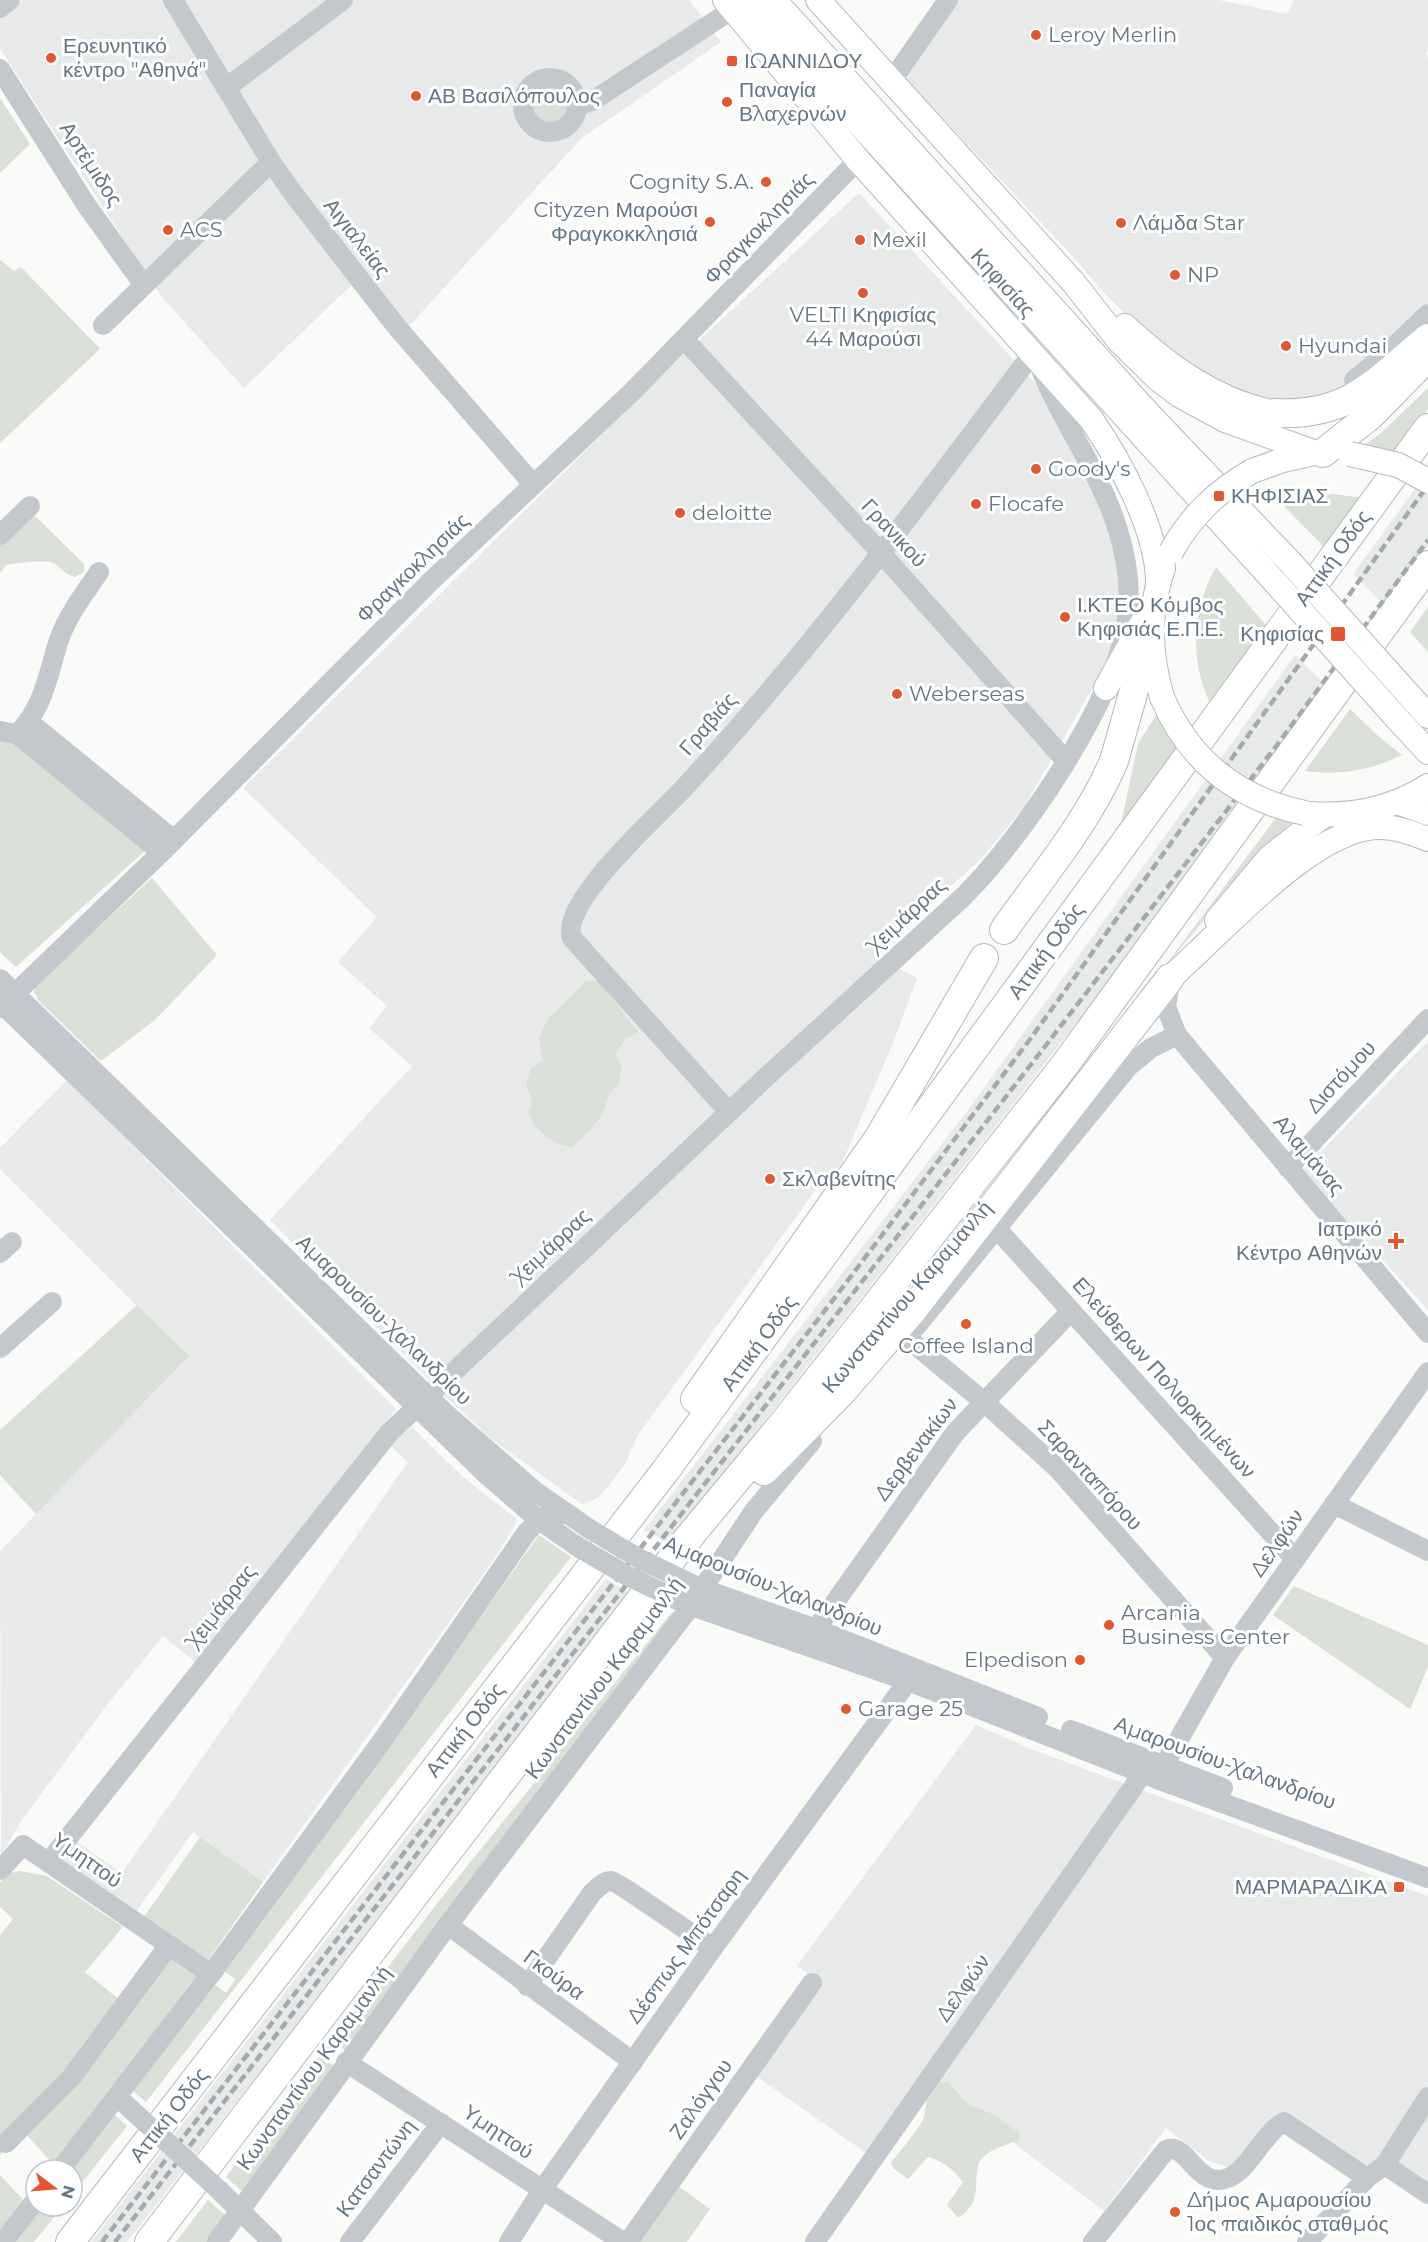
<svg xmlns="http://www.w3.org/2000/svg" width="1428" height="2242" viewBox="0 0 1428 2242" font-family="Montserrat,sans-serif">
	<rect width="100%" height="100%" fill="#fafaf8"/>
	<g fill="#e8e9e9">
		<path d="M 22,0 L 689,0 L 721,42 L 582,138 L 408,327 L 365,272 L 244,388 L 160,295 L 0,49 L 0,19 Z"/>
		<path d="M 956,0 L 1219,0 L 1287,14 L 1294,0 L 1428,0 L 1428,49 L 1425,54 L 1428,57 L 1428,312 L 1353,381 L 1305,402 L 1263,403 L 1167,355 L 1105,294 L 1066,249 L 902,75 Z"/>
		<path d="M 859,193 L 1037,385 L 1071,439 L 1119,552 L 1120,627 L 1104,668 L 1024,807 L 981,859 L 874,956 L 917,978 L 895,1038 L 839,1170 L 822,1181 L 638,1435 L 625,1464 L 607,1488 L 597,1498 L 583,1505 L 490,1438 L 446,1397 L 270,1220 L 412,1066 L 369,1028 L 387,1006 L 338,962 L 377,917 L 243,788 L 682,356 Z"/>
		<path d="M 1428,471 L 1428,546 L 1385,606 L 1353,574 Z"/>
		<path d="M 1295,655 L 1328,687 L 1163,913 L 669,1543 L 644,1530 L 968,1110 Z"/>
		<path d="M 1428,1041 L 1428,1310 L 1302,1171 Z"/>
		<path d="M 67,1080 L 396,1409 L 196,1663 L 163,1636 L 107,1705 L 21,1821 L 1,1855 L 0,1551 L 188,1357 L 0,1169 L 0,1148 Z"/>
		<path d="M 412,1427 L 463,1477 L 518,1520 L 493,1561 L 263,1882 L 193,1832 L 133,1916 L 59,1866 L 77,1842 L 122,1873 L 408,1462 L 389,1445 Z"/>
		<path d="M 606,1579 L 630,1593 L 205,2143 L 127,2242 L 91,2242 Z"/>
		<path d="M 976,1725 L 1031,1749 L 1428,1896 L 1428,2085 L 1392,2144 L 1370,2172 L 1285,2111 L 1268,2123 L 1231,2168 L 1209,2161 L 1166,2128 L 1104,2211 L 938,2086 L 869,2155 L 756,2076 L 822,1983 L 797,1966 Z"/>
		<path d="M 1428,2105 L 1428,2184 L 1394,2160 Z"/>
	</g>
	<g fill="#dadfd7">
		<circle cx="550" cy="106" r="18"/>
		<path d="M 0,98 L 30,144 L 0,173 Z"/>
		<path d="M 0,260 L 14,271 L 21,267 L 100,349 L 0,443 Z"/>
		<path d="M 1428,388 L 1428,409 L 1391,460 L 1355,451 L 1380,434 Z"/>
		<path d="M 1331,494 L 1366,498 L 1327,550 L 1283,505 Z"/>
		<path d="M 32,513 L 84,564 L 84,572 L 75,577 C 65,574 63,570 55,564 C 47,559 17,563 6,565 L 0,573 L 0,544 Z"/>
		<path d="M 1216,567 L 1270,630 L 1213,709 C 1189,664 1191,612 1216,567 Z"/>
		<path d="M 1428,607 L 1428,652 L 1410,632 Z"/>
		<path d="M 1161,707 L 1186,746 L 1120,828 L 1138,744 Z"/>
		<path d="M 1350,709 L 1377,735 L 1402,755 C 1371,770 1340,776 1305,771 Z"/>
		<path d="M 0,735 L 7,737 L 148,848 L 16,967 L 0,952 Z"/>
		<path d="M 1282,810 L 1301,814 L 1264,848 L 1159,974 Z"/>
		<path d="M 152,878 L 217,955 L 155,1020 L 101,1061 L 39,1001 L 34,992 L 36,985 Z"/>
		<path d="M 586,981 L 599,981 L 638,1032 L 626,1039 L 615,1053 L 622,1067 L 618,1085 C 604,1096 609,1101 602,1114 C 594,1127 583,1137 572,1147 C 550,1144 540,1133 528,1114 L 532,1100 L 526,1085 L 531,1068 L 543,1061 L 539,1038 L 547,1020 Z"/>
		<path d="M 137,1305 L 189,1356 L 36,1514 L 0,1475 L 0,1430 Z"/>
		<path d="M 539,1535 L 571,1557 L 146,2102 L 133,2091 L 215,1985 L 226,1993 L 235,1979 L 225,1972 Z"/>
		<path d="M 1294,1586 L 1428,1645 L 1428,1667 L 1410,1709 L 1273,1615 Z"/>
		<path d="M 672,1612 L 678,1615 L 350,2053 L 334,2043 L 324,2059 L 339,2069 L 246,2195 L 226,2177 L 439,1901 Z"/>
		<path d="M 200,1837 L 263,1882 L 206,1963 L 141,1921 Z"/>
		<path d="M 20,1871 L 47,1876 L 123,1927 L 85,1972 L 130,2008 L 167,1955 L 201,1978 L 54,2165 L 24,2132 L 0,2155 L 0,1935 L 13,1919 L 0,1907 L 0,1883 L 8,1873 Z"/>
		<path d="M 938,2081 L 948,2082 L 968,2104 L 995,2115 L 1019,2133 L 1019,2140 C 1009,2144 997,2147 988,2153 C 964,2168 991,2198 958,2218 L 947,2205 L 963,2182 C 953,2170 944,2161 928,2157 L 908,2179 L 893,2168 L 891,2162 C 895,2159 921,2125 923,2120 C 930,2098 920,2102 938,2081 Z"/>
		<path d="M 114,2114 L 127,2126 L 72,2195 L 72,2170 Z"/>
		<path d="M 0,2175 L 25,2202 L 0,2233 Z"/>
		<path d="M 671,2181 L 710,2209 L 687,2242 L 640,2242 L 632,2236 Z"/>
		<path d="M 208,2200 L 229,2219 L 212,2242 L 176,2242 Z"/>
		<path d="M 43,2206 L 63,2206 L 34,2242 L 15,2242 Z"/>
	</g>
	<g fill="none" stroke-linecap="round" stroke-linejoin="round">
		<g stroke="#b5babe" stroke-width="26">
			<g id="major">
				<path d="M 725,0 L 858,160 L 1091,419 C 1120,461 1158,531 1158,583"/>
				<path d="M 747,0 L 1275,582"/>
				<path d="M 774,0 L 1147,412 L 1290,562"/>
				<path d="M 818,0 L 1073,282 L 1120,342 L 1158,379 L 1179,395 L 1225,420 L 1316,453"/>
				<path d="M 1125,326 C 1169,367 1216,401 1275,413"/>
				<path d="M 1252,471 L 1283,460 L 1314,453"/>
				<path d="M 1106,688 L 1151,607"/>
				<path d="M 1409,695 L 1428,716"/>
				<path d="M 1162,697 C 1149,653 1148,612 1163,568"/>
				<path d="M 1393,714 L 1428,752"/>
				<path d="M 1397,802 L 1428,813"/>
				<path d="M 1310,814 C 1353,817 1392,809 1428,786"/>
				<path d="M 1217,920 L 1270,857 L 1324,815"/>
				<path d="M 1170,978 C 1220,935 1313,827 1379,827 C 1396,827 1412,833 1428,839"/>
			</g>
		</g>
		<g stroke="#b4b9bd" stroke-width="30">
			<g id="highway">
				<path d="M 1275,413 C 1349,417 1376,381 1428,338"/>
				<path d="M 1323,453 L 1371,415 L 1420,365"/>
				<path d="M 1004,930 C 1043,875 1088,822 1114,761 L 1151,630"/>
				<path d="M 695,1399 L 878,1139 L 984,958"/>
				<path d="M 764,1471 L 840,1394 L 912,1311 L 1170,978"/>
				<path d="M 70,2242 L 666,1470 L 1428,428"/>
				<path d="M 149,2242 L 680,1548 L 785,1421 L 1064,1066 L 1428,565"/>
			</g>
		</g>
		<g stroke="#c3c8cc" stroke-width="20">
			<path d="M 173,0 L 271,162 L 295,196 L 396,326 L 533,484"/>
			<path d="M 0,8 L 10,0"/>
			<path d="M 0,69 L 87,206 L 143,284"/>
			<circle cx="550" cy="105" r="27"/>
			<path d="M 892,80 L 948,0"/>
			<path d="M 226,88 L 343,0"/>
			<path d="M 577,106 L 594,100 L 721,17"/>
			<path d="M 103,325 L 271,162"/>
			<path d="M 684,339 L 882,554 L 1066,761"/>
			<path d="M 1354,380 L 1385,355 L 1428,314"/>
			<path d="M 0,535 L 30,506"/>
			<path d="M 29,722 L 174,840"/>
			<path d="M 0,731 L 17,734 C 45,707 48,672 60,637 C 69,613 85,593 99,572"/>
			<path d="M 17,734 L 161,852"/>
			<path d="M 0,979 L 444,1412 L 536,1492 L 591,1530"/>
			<path d="M 1170,981 L 1166,1007 L 1177,1035 L 1428,1333"/>
			<path d="M 0,1002 L 488,1476 L 539,1520 L 578,1547"/>
			<path d="M 0,1008 L 165,849 L 430,582 L 633,391 L 858,160"/>
			<path d="M 729,1112 L 572,938 C 558,904 659,815 682,790 C 809,653 920,503 1032,354"/>
			<path d="M 1288,1168 L 1428,1019"/>
			<path d="M 998,1230 L 1295,1559"/>
			<path d="M 0,1253 L 12,1242"/>
			<path d="M 915,1328 L 1129,1066 L 1151,1048 L 1177,1035"/>
			<path d="M 907,1338 L 983,1401 L 1057,1468 L 1225,1658"/>
			<path d="M 0,1348 L 52,1302"/>
			<path d="M 1334,1504 L 1428,1551"/>
			<path d="M 698,1587 L 816,1629 L 1038,1717"/>
			<path d="M 686,1604 L 908,1681 L 1157,1779 L 1428,1878"/>
			<path d="M 816,1629 L 955,1433 L 1071,1311"/>
			<path d="M 1071,1730 L 1223,1788"/>
			<path d="M 1158,1776 L 1225,1658 L 1428,1372"/>
			<path d="M 49,1862 L 389,1433 L 763,1080 L 963,897 C 1022,838 1111,708 1126,626 C 1132,594 1127,558 1117,527 C 1099,470 1062,423 1040,367"/>
			<path d="M 0,1870 L 23,1845 L 211,1974"/>
			<path d="M 448,1925 L 633,2062"/>
			<path d="M 527,1986 L 592,1893 C 598,1888 603,1881 611,1881 C 619,1882 698,1939 713,1948"/>
			<path d="M 346,2062 L 623,2242"/>
			<path d="M 6,2143 L 71,2078 L 169,1945"/>
			<path d="M 1385,2165 L 1428,2194"/>
			<path d="M 60,2170 L 211,1974 L 382,1741 L 527,1532 C 539,1519 551,1510 570,1515"/>
			<path d="M 219,2190 L 272,2242"/>
			<path d="M 3,2242 L 36,2200"/>
			<path d="M 217,2242 L 448,1925 L 691,1606 L 754,1511 L 812,1441"/>
			<path d="M 350,2242 L 441,2123"/>
			<path d="M 509,2242 L 542,2190 L 713,1948 L 908,1681"/>
			<path d="M 628,2242 L 812,1983"/>
			<path d="M 815,2242 L 1143,1773 L 1148,1763"/>
			<path d="M 1093,2242 L 1166,2150 C 1188,2141 1196,2190 1228,2178 C 1249,2170 1263,2133 1284,2122 L 1367,2178"/>
			<path d="M 1307,2242 L 1367,2178 L 1385,2165 L 1428,2097"/>
		</g>
		<use href="#major" stroke="#fff" stroke-width="24"/>
		<use href="#highway" stroke="#fff" stroke-width="28"/>
		<g stroke="#a2aab0" stroke-width="4.5" stroke-dasharray="9 4.5" stroke-linecap="butt">
			<path d="M 102,2242 L 833,1300 L 1031,1038 L 1428,485"/>
			<path d="M 115,2242 L 1043,1049 L 1277,745 L 1428,540"/>
		</g>
		<g stroke="#b5babe" stroke-width="26" stroke-linecap="butt">
			<g id="major-bridge">
				<path d="M 1350,454 L 1398,465 L 1428,481"/>
				<path d="M 1171,552 C 1191,516 1216,492 1252,471"/>
				<path d="M 1290,562 L 1409,695"/>
				<path d="M 1275,582 L 1393,714"/>
				<path d="M 1162,697 C 1189,761 1238,799 1305,813"/>
			</g>
		</g>
		<g stroke="#c3c8cc" stroke-width="20">
			<path d="M 591,1530 L 640,1559 L 698,1587"/>
			<path d="M 578,1547 L 628,1576 L 686,1604"/>
			<path d="M 124,2103 L 219,2190"/>
		</g>
		<use href="#major-bridge" stroke="#fff" stroke-width="24"/>
	</g>
	<g fill="#e4572e" stroke="#fff" stroke-width="2">
		<circle cx="1036" cy="35" r="6"/>
		<circle cx="51" cy="58" r="6"/>
		<rect x="726" y="55" width="12" height="12" rx="3"/>
		<circle cx="416" cy="96" r="6"/>
		<circle cx="727" cy="102" r="6"/>
		<circle cx="766" cy="182" r="6"/>
		<circle cx="710" cy="222" r="6"/>
		<circle cx="1121" cy="223" r="6"/>
		<circle cx="168" cy="230" r="6"/>
		<circle cx="860" cy="240" r="6"/>
		<circle cx="1175" cy="275" r="6"/>
		<circle cx="863" cy="293" r="6"/>
		<circle cx="1286" cy="346" r="6"/>
		<circle cx="1036" cy="469" r="6"/>
		<rect x="1213" y="490" width="12" height="12" rx="3"/>
		<circle cx="976" cy="504" r="6"/>
		<circle cx="680" cy="513" r="6"/>
		<circle cx="1065" cy="617" r="6"/>
		<rect x="1330" y="626" width="16" height="16" rx="3"/>
		<circle cx="897" cy="694" r="6"/>
		<circle cx="770" cy="1179" r="6"/>
		<path d="M1393 1232h6v6h6v6h-6v6h-6v-6h-6v-6h6z"/>
		<circle cx="966" cy="1324" r="6"/>
		<circle cx="1109" cy="1625" r="6"/>
		<circle cx="1080" cy="1660" r="6"/>
		<circle cx="846" cy="1709" r="6"/>
		<rect x="1393" y="1881" width="12" height="12" rx="3"/>
		<circle cx="1175" cy="2212" r="6"/>
	</g>
	<g text-anchor="middle" stroke-width="6" stroke-linejoin="round" paint-order="stroke">
		<g font-size="21" fill="#657683" stroke="#fff" text-anchor="start">
			<text x="1048" y="42">Leroy Merlin</text>
			<text x="63" y="53">Ερευνητικό<tspan x="63" dy="24">κέντρο "Αθηνά"</tspan></text>
			<text x="744" y="68">ΙΩΑΝΝΙΔΟΥ</text>
			<text x="739" y="97">Παναγία<tspan x="739" dy="24">Βλαχερνών</tspan></text>
			<text x="428" y="103">ΑΒ Βασιλόπουλος</text>
			<text x="754" y="189" text-anchor="end">Cognity S.A.</text>
			<text x="698" y="217" text-anchor="end">Cityzen Μαρούσι<tspan x="698" dy="24">Φραγκοκκλησιά</tspan></text>
			<text x="1133" y="230">Λάμδα Star</text>
			<text x="180" y="237">ACS</text>
			<text x="872" y="247">Mexil</text>
			<text x="1187" y="282">NP</text>
			<text x="863" y="322" text-anchor="middle">VELTI Κηφισίας<tspan x="863" dy="24">44 Μαρούσι</tspan></text>
			<text x="1298" y="353">Hyundai</text>
			<text x="1048" y="476">Goody's</text>
			<text x="1231" y="503">ΚΗΦΙΣΙΑΣ</text>
			<text x="988" y="511">Flocafe</text>
			<text x="692" y="520">deloitte</text>
			<text x="1077" y="612">Ι.ΚΤΕΟ Κόμβος<tspan x="1077" dy="24">Κηφισιάς Ε.Π.Ε.</tspan></text>
			<text x="1324" y="641" text-anchor="end">Κηφισίας</text>
			<text x="909" y="701">Weberseas</text>
			<text x="782" y="1186">Σκλαβενίτης</text>
			<text x="1382" y="1236" text-anchor="end">Ιατρικό<tspan x="1382" dy="24">Κέντρο Αθηνών</tspan></text>
			<text x="966" y="1353" text-anchor="middle">Coffee Island</text>
			<text x="1121" y="1620">Arcania<tspan x="1121" dy="24">Business Center</tspan></text>
			<text x="1068" y="1667" text-anchor="end">Elpedison</text>
			<text x="858" y="1716">Garage 25</text>
			<text x="1387" y="1894" text-anchor="end">ΜΑΡΜΑΡΑΔΙΚΑ</text>
			<text x="1187" y="2207">Δήμος Αμαρουσίου<tspan x="1187" dy="24">1ος παιδικός σταθμός</tspan></text>
		</g>
		<g font-size="21" fill="#657683" stroke="#fff">
			<text transform="translate(91 164) rotate(57)" y="7">Αρτέμιδος</text>
			<text transform="translate(759 228) rotate(-46)" y="7">Φραγκοκλησιάς</text>
			<text transform="translate(357 238) rotate(52)" y="7">Αιγιαλείας</text>
			<text transform="translate(1003 283) rotate(48)" y="7">Κηφισίας</text>
			<text transform="translate(894 533) rotate(47)" y="7">Γρανικού</text>
			<text transform="translate(1333 558) rotate(-54)" y="7">Αττική Οδός</text>
			<text transform="translate(413 568) rotate(-44)" y="7">Φραγκοκλησιάς</text>
			<text transform="translate(708 724) rotate(-49)" y="7">Γραβιάς</text>
			<text transform="translate(907 915) rotate(-43)" y="7">Χειμάρρας</text>
			<text transform="translate(1046 951) rotate(-54)" y="7">Αττική Οδός</text>
			<text transform="translate(1341 1077) rotate(-47)" y="7">Διστόμου</text>
			<text transform="translate(1309 1155) rotate(50)" y="7">Αλαμάνας</text>
			<text transform="translate(551 1246) rotate(-43)" y="7">Χειμάρρας</text>
			<text transform="translate(907 1297) rotate(-49)" y="7">Κωνσταντίνου Καραμανλή</text>
			<text transform="translate(384 1320) rotate(44)" y="7">Αμαρουσίου-Χαλανδρίου</text>
			<text transform="translate(759 1343) rotate(-54)" y="7">Αττική Οδός</text>
			<text transform="translate(1164 1378) rotate(48)" y="7">Ελεύθερων Πολιορκημένων</text>
			<text transform="translate(916 1449) rotate(-53)" y="7">Δερβενακίων</text>
			<text transform="translate(1090 1475) rotate(47)" y="7">Σαρανταπόρου</text>
			<text transform="translate(1277 1543) rotate(-55)" y="7">Δελφών</text>
			<text transform="translate(773 1586) rotate(22)" y="7">Αμαρουσίου-Χαλανδρίου</text>
			<text transform="translate(221 1606) rotate(-52)" y="7">Χειμάρρας</text>
			<text transform="translate(604 1678) rotate(-53)" y="7">Κωνσταντίνου Καραμανλή</text>
			<text transform="translate(465 1730) rotate(-52)" y="7">Αττική Οδός</text>
			<text transform="translate(1225 1763) rotate(20)" y="7">Αμαρουσίου-Χαλανδρίου</text>
			<text transform="translate(87 1860) rotate(35)" y="7">Υμηττού</text>
			<text transform="translate(686 1946) rotate(-54)" y="7">Δέσπως Μπότσαρη</text>
			<text transform="translate(554 1975) rotate(36)" y="7">Γκούρα</text>
			<text transform="translate(963 1988) rotate(-55)" y="7">Δελφών</text>
			<text transform="translate(314 2068) rotate(-54)" y="7">Κωνσταντίνου Καραμανλή</text>
			<text transform="translate(701 2099) rotate(-55)" y="7">Ζαλόγγου</text>
			<text transform="translate(169 2115) rotate(-52)" y="7">Αττική Οδός</text>
			<text transform="translate(498 2132) rotate(34)" y="7">Υμηττού</text>
			<text transform="translate(376 2168) rotate(-53)" y="7">Κατσαντώνη</text>
		</g>
	</g>
	<g transform="translate(54 2188) rotate(106)"><circle r="28" fill="#ffffff" stroke="#c1c8cd" stroke-width="1.5"/>
	<path d="M0-4.5L10 22L0 15L-10 22Z" fill="#e4572e"/>
	<text y="-9" font-size="16" font-weight="bold" text-anchor="middle" fill="#657683">N</text>
	</g>
</svg>
